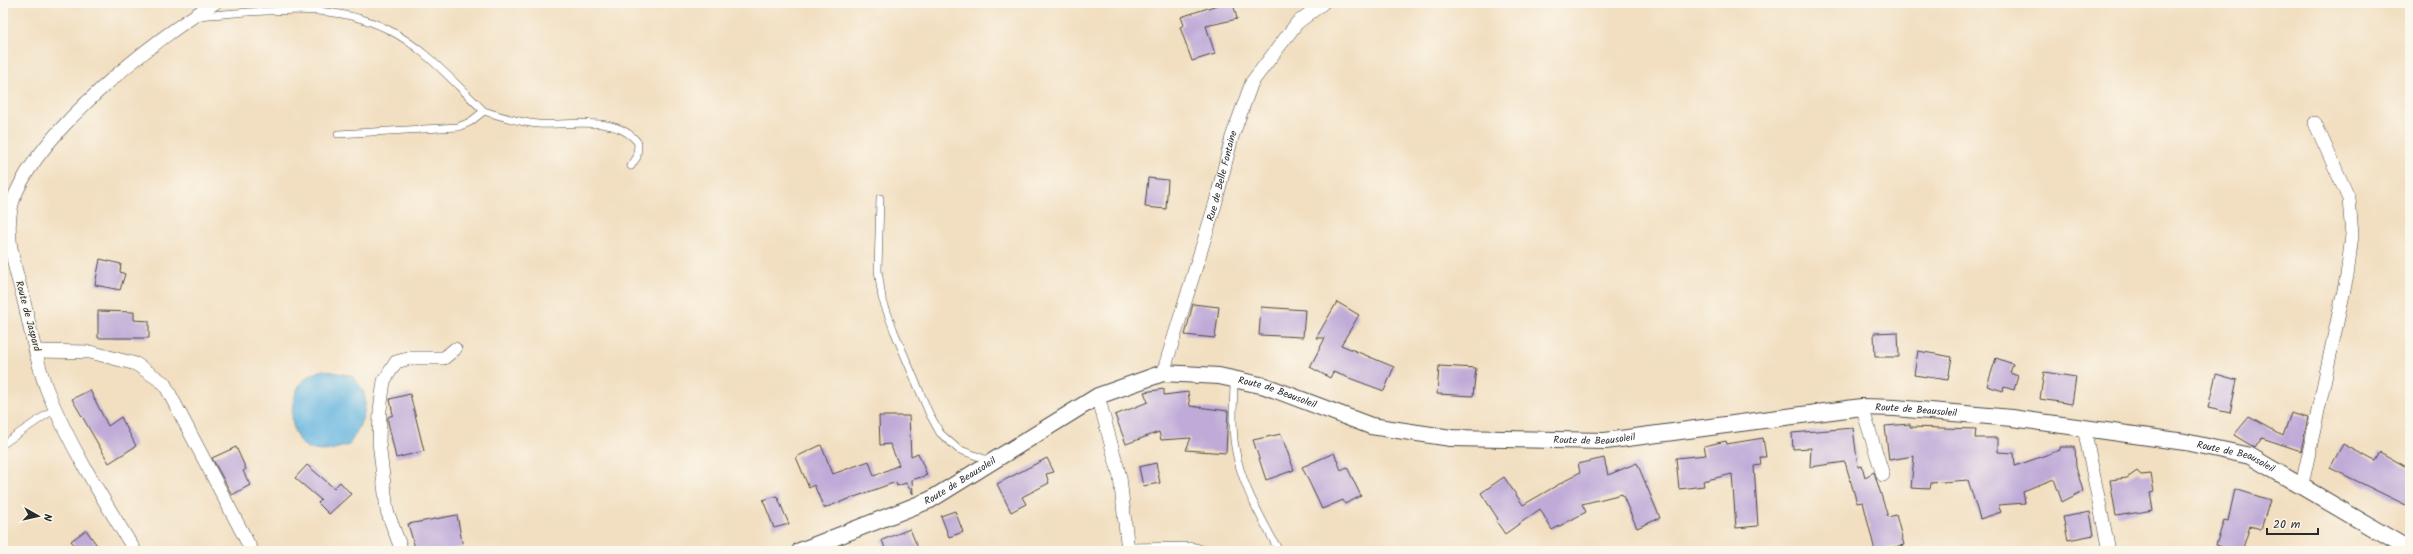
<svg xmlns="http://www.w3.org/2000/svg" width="2413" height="554" font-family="Kalam,sans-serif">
	<rect width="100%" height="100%" fill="#fbf7ec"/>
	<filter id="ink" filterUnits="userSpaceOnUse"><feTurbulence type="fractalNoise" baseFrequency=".025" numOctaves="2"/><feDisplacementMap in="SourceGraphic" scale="8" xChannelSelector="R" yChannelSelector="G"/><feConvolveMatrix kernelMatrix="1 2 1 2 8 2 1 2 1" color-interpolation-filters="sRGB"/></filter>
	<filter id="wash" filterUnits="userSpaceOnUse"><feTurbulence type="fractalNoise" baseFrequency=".012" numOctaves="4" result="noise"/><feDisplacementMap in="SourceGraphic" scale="16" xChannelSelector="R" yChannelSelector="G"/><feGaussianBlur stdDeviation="0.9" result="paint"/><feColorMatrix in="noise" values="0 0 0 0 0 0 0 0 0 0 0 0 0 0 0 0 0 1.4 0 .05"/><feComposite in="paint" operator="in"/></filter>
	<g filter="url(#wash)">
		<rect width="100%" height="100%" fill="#f2dfc1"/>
		<path fill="#65b5e0" stroke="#487086" d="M 323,370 L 352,376 C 355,381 361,386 363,391 C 370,411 358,429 349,445 C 336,448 324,454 311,449 C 286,441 288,395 304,380 C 309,375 317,372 323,370 Z"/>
		<g id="blocks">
			<path fill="#c0abd8" d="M 1216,3 L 1233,3 L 1237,19 L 1206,26 L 1215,54 L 1192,61 L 1180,27 L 1184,25 L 1181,17 L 1217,5 Z
				M 1148,178 L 1168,180 L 1166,209 L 1145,207 Z
				M 100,259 L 121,264 L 120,272 L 125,274 L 120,290 L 95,285 Z
				M 1337,302 L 1359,315 L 1341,345 L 1394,367 L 1384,391 L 1333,372 L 1330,378 L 1310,367 L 1325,338 L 1316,338 Z
				M 1193,304 L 1219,307 L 1215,338 L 1185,335 Z
				M 1261,307 L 1305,310 L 1303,337 L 1259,335 Z
				M 98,311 L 134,312 L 134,320 L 149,321 L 149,338 L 98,338 Z
				M 1898,332 L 1899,357 L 1875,357 L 1874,333 Z
				M 1918,351 L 1952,357 L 1948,380 L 1914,375 Z
				M 1996,358 L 2013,364 L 2010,373 L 2018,376 L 2014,390 L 2004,387 L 2003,391 L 1987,386 Z
				M 1439,366 L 1476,368 L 1473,396 L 1437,394 Z
				M 2044,372 L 2076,377 L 2072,404 L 2040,399 Z
				M 2216,374 L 2237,380 L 2230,413 L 2208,408 Z
				M 1164,389 L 1164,395 L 1188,392 L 1190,406 L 1228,411 L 1226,453 L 1186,450 L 1191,438 L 1161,440 L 1159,432 L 1126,444 L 1115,415 L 1148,402 L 1144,392 Z
				M 90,390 L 108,426 L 121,417 L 136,446 L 109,463 L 72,399 Z
				M 410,394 L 424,451 L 396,458 L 388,422 L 388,417 L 393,415 L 390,399 Z
				M 2291,413 L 2308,418 L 2301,451 L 2262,438 L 2255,448 L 2234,435 L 2249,417 L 2283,436 Z
				M 879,416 L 909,416 L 911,456 L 918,453 L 927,475 L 912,480 L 913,494 L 906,483 L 897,486 L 896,482 L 824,508 L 814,485 L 809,488 L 796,457 L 821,445 L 833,474 L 869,461 L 874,476 L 899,465 L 890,444 L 880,445 Z
				M 1910,424 L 1910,427 L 1976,429 L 1975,438 L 1998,438 L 1998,452 L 2014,453 L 2015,466 L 2060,450 L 2060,447 L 2075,447 L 2076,467 L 2083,491 L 2062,502 L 2054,479 L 2023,491 L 2025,503 L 1998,505 L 2001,512 L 1980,519 L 1968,480 L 1931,483 L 1930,489 L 1911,488 L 1914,456 L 1889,460 L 1885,426 Z
				M 1853,428 L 1858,467 L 1862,466 L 1865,477 L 1874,472 L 1888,517 L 1896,515 L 1904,545 L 1875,551 L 1863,502 L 1857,503 L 1845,462 L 1810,467 L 1811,448 L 1793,449 L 1792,433 Z
				M 1281,434 L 1294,470 L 1266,480 L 1253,440 Z
				M 1763,438 L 1766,457 L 1760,457 L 1761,465 L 1754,466 L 1758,526 L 1736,528 L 1732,474 L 1703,481 L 1704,486 L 1679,489 L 1676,458 L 1706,455 L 1704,446 L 1726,441 L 1727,444 Z
				M 2343,444 L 2375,461 L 2380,452 L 2410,469 L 2410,507 L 2330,468 Z
				M 236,447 L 246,469 L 243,471 L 250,485 L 232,495 L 212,458 Z
				M 1334,453 L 1341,470 L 1347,467 L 1361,496 L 1345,504 L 1343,500 L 1322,509 L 1302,467 Z
				M 1047,458 L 1054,472 L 1046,474 L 1049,483 L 1022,497 L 1026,504 L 1011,512 L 997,484 Z
				M 1604,458 L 1608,475 L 1637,463 L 1660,518 L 1637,528 L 1622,494 L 1582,504 L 1586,512 L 1552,530 L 1540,509 L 1505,534 L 1496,521 L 1498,519 L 1481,493 L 1504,477 L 1523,505 L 1580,472 L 1578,464 Z
				M 1156,463 L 1160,483 L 1143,486 L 1139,467 Z
				M 307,465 L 334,488 L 340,482 L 351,494 L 329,514 L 318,503 L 321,500 L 295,478 Z
				M 2137,471 L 2141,475 L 2151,474 L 2154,492 L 2150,493 L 2153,510 L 2116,516 L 2110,480 L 2127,478 Z
				M 2235,489 L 2270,500 L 2261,529 L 2250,526 L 2242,551 L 2233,551 L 2216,545 L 2224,520 L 2228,521 Z
				M 777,496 L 789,524 L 774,528 L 763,500 Z
				M 955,511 L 963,532 L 949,537 L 941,516 Z
				M 2090,512 L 2094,535 L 2068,540 L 2063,517 Z
				M 457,515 L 463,547 L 442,551 L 416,551 L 408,524 Z
				M 910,529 L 919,551 L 886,551 L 882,540 Z
				M 86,530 L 94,541 L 101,551 L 79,551 L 71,541 Z"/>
		</g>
	</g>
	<g filter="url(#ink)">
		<use href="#blocks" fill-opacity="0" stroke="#494642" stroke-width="1"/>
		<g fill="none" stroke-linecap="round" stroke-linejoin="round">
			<g stroke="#494642" stroke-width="8">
				<path id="service" d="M 198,16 C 259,12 330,0 387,29 C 424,47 454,83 484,111 L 470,122 L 458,127 L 338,134
					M 484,111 C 502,117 519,122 538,124 C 569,126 617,114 638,143 L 637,157 L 631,166
					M 880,198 L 878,270 L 882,298 L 894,331 L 929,413 L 940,433 L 958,449 L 990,461
					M 1234,380 C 1234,401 1231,426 1235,447 C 1241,485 1261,517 1279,551
					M 3,444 L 56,408"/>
			</g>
			<g stroke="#494642" stroke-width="14">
				<g id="minor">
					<path d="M 37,351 L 90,352 L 136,364 L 164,383 L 252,551"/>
					<path id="s1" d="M 1163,373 L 1215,205 L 1232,137 L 1252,82 L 1297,23 L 1323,3"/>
					<path d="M 1098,396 L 1120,477 L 1128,551"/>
					<path d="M 1862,407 L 1883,475"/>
					<path d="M 2084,428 L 2109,551"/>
					<path d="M 2302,485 L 2347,276 L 2352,235 L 2349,199 L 2315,123"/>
					<path d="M 1128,550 L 1191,549 L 1199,551"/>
					<path d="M 135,551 C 103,499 70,447 47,390 C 36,362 30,326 23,297 C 14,265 2,227 15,195 C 44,128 152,40 215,3"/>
					<path d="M 402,551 L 387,511 L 379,442 L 380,410 L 384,381 L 396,362 L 411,358 L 444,358 L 455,349"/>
				</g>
			</g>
			<g stroke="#494642" stroke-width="18">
				<g id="tertiary">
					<path id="s2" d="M 800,551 L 930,500 L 1098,396 L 1163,373 L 1219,376 L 1265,386 L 1371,426 L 1451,438 L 1605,441 L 1862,407 L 1895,408 L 2012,418 L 2185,442 L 2250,456 L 2410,550"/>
				</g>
			</g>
			<use href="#service" stroke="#fff" stroke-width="7"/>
			<use href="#minor" stroke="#fff" stroke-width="13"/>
			<use href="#tertiary" stroke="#fff" stroke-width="16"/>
		</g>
	</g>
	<g text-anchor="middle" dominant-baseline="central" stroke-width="3" stroke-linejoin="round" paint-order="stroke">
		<g font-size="10" fill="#2b2b2b" stroke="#fbf7ec">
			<text stroke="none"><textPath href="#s1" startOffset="206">Rue de Belle Fontaine</textPath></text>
			<text transform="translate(28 316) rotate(75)">Route de Jaspard</text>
			<text stroke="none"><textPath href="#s2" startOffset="523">Route de Beausoleil</textPath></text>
			<text stroke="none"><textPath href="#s2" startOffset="1171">Route de Beausoleil</textPath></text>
			<text stroke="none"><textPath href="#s2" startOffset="847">Route de Beausoleil</textPath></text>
			<text stroke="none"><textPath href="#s2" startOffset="1495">Route de Beausoleil</textPath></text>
			<text stroke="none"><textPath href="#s2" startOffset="175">Route de Beausoleil</textPath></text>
		</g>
	</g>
	<rect width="2413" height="554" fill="none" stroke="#fbf7ec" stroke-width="16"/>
	<g transform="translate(38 516) rotate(98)" stroke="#fbf7ec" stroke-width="3" paint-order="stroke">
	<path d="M0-3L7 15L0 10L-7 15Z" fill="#2b2b2b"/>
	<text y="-6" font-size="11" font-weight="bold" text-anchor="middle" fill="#2b2b2b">N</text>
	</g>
	<path d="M2267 528v6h51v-6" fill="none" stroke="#2b2b2b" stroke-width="2"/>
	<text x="2273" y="528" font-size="12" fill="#2b2b2b" stroke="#fbf7ec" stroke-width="3" paint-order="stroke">20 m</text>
</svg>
